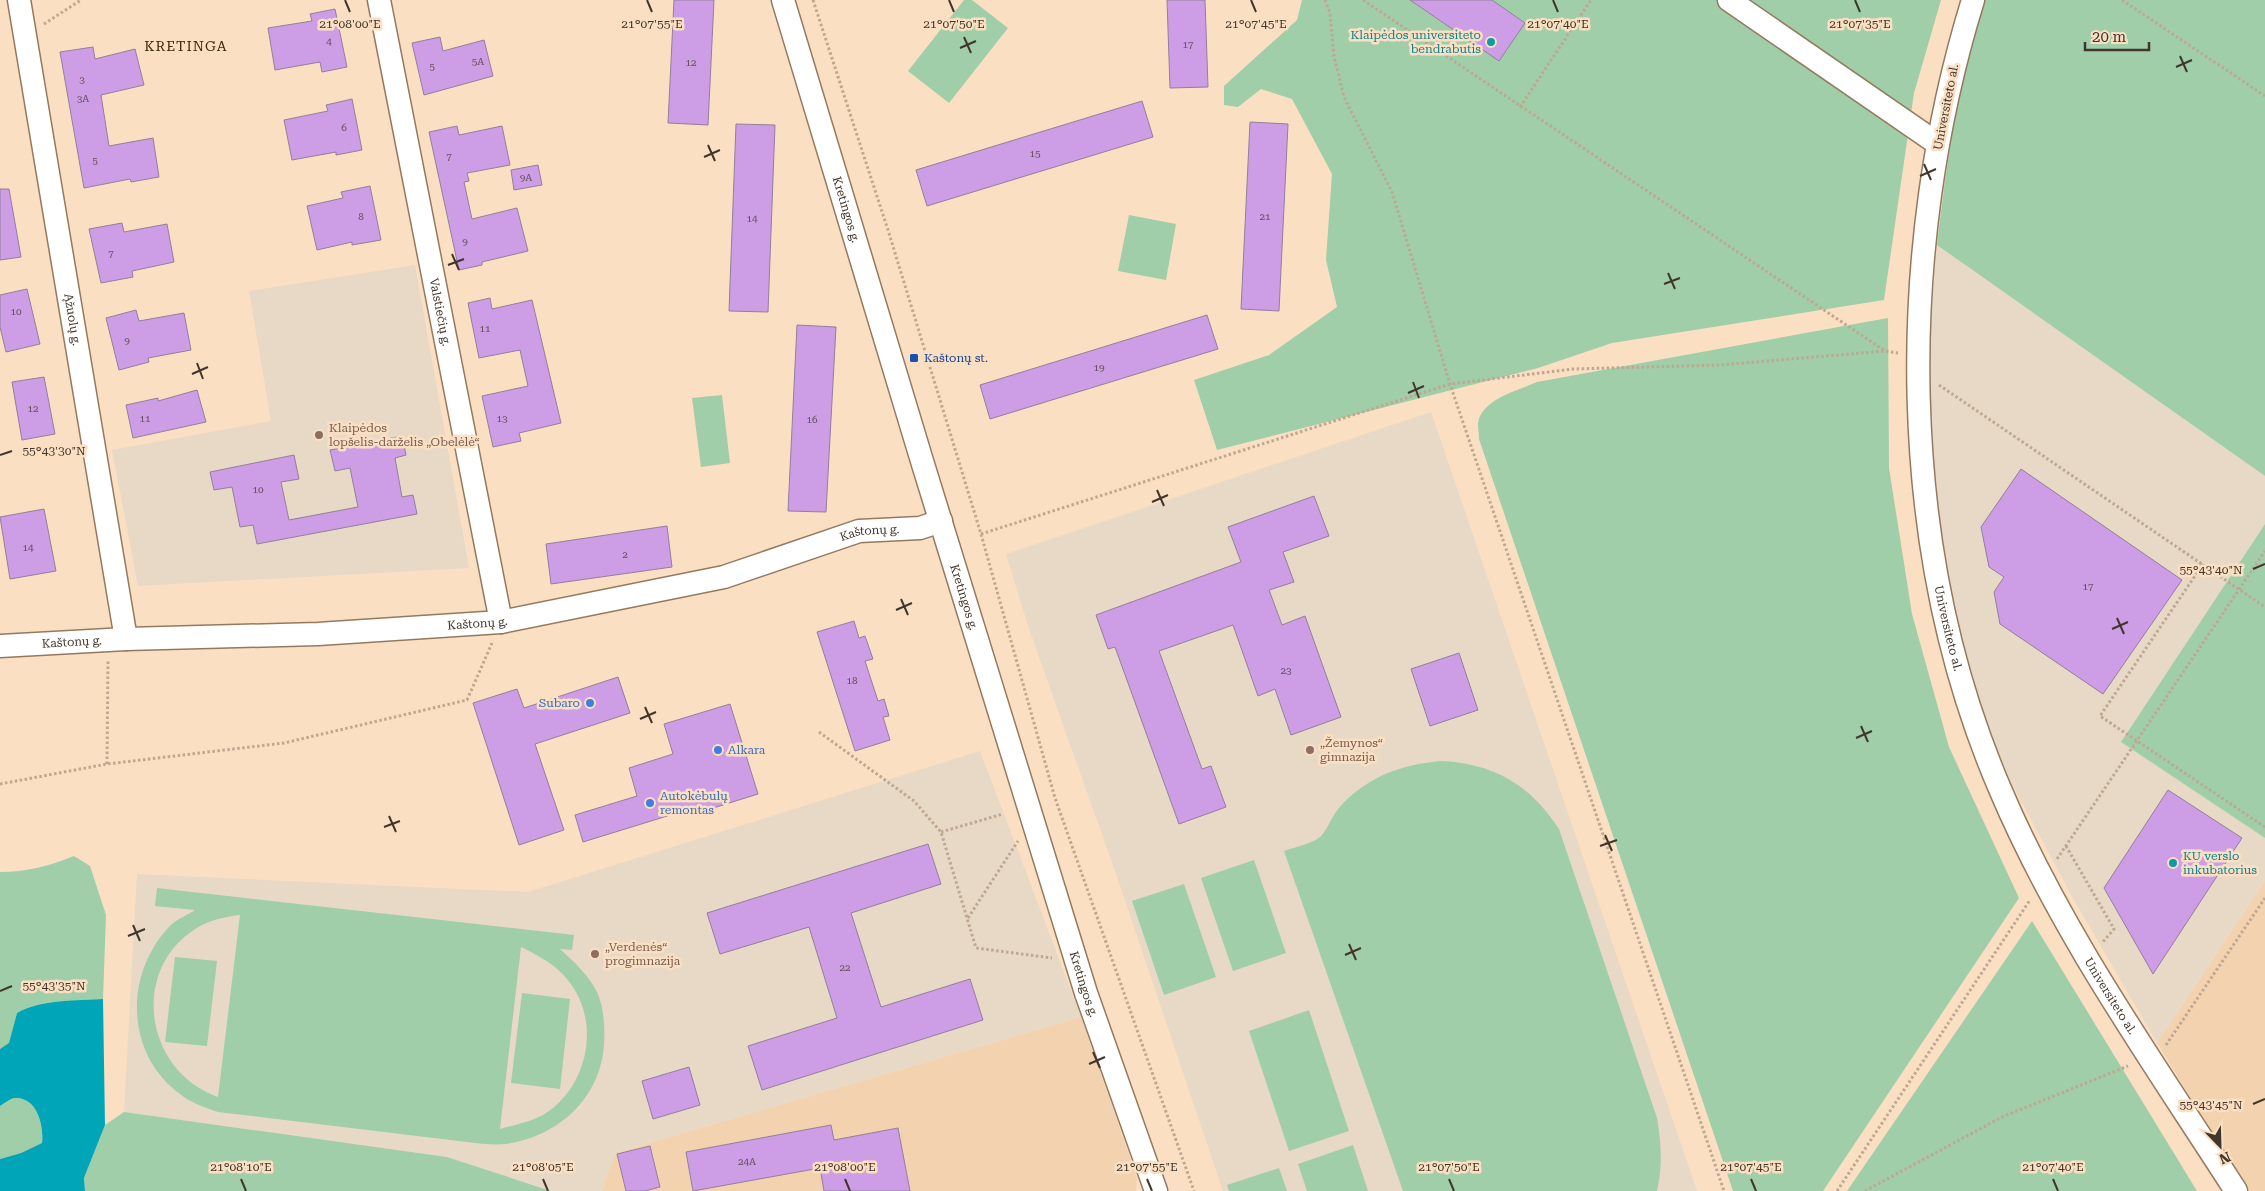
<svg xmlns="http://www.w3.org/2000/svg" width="2265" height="1191" font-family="'Roboto Serif',serif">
	<rect width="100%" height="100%" fill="#fbdfc2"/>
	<path fill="#f3d2af" d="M 2265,881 L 2265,1191 L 2248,1191 L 2157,1043 Z
		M 1081,1017 L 1137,1178 L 1136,1191 L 602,1191 L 615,1153 Z"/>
	<path fill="#e8d8c6" d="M 1937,245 L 2265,476 L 2265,524 L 2121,742 L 2265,838 L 2265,881 L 2157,1043 L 2074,900 L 2013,786 L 1994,744 L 1961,643 L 1940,548 L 1930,406 L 1930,334 Z
		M 415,265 L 469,568 L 138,586 L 112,450 L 271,421 L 249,291 Z
		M 1431,412 L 1697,1191 L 1223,1191 L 1116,874 L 1028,626 L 1006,554 Z
		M 980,751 L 1081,1017 L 615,1153 L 602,1191 L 552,1191 L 447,1157 L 124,1112 L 137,874 L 528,892 Z"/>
	<path fill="#a0cea8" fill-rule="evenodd" d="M 964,0 L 972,0 L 1008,28 L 949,103 L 908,71 Z
		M 1302,0 L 1941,0 L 1914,93 L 1884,300 L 1612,343 L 1538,368 L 1217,450 L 1194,380 L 1269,355 L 1337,307 L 1326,260 L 1332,174 L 1292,99 L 1261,89 L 1238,107 L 1224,105 L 1224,86 L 1297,20 Z
		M 1985,0 L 2265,0 L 2265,476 L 1937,245 C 1947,163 1957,79 1985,0 Z
		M 1129,215 L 1176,224 L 1166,280 L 1118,271 Z
		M 1888,318 L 1889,468 L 1912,614 L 1949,747 L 2019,898 L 1823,1191 L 1733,1191 L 1479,439 C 1479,434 1478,428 1478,423 C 1482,399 1517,391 1537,382 Z
		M 722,395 L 730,463 L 701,467 L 692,398 Z
		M 2265,524 L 2265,838 L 2121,742 Z
		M 1442,761 C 1495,764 1530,785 1559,829 L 1657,1118 C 1661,1143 1663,1165 1657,1191 L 1403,1191 L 1284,851 C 1292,848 1314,843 1320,837 C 1327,831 1332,816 1339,808 C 1366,777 1402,764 1442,761 Z
		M 74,856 L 90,866 L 106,915 L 103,999 C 75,1001 41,999 17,1013 L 9,1044 L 0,1049 L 0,872 C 27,872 49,866 74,856 Z
		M 1254,860 L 1286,953 L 1233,971 L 1201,878 Z
		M 1184,884 L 1216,977 L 1164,995 L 1132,901 Z
		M 157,888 L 574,935 L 572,950 L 560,949 C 574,962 588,974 597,992 C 604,1007 605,1028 604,1045 C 600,1099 558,1137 505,1144 C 495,1145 484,1144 475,1143 L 218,1112 C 204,1107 191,1103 180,1094 C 124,1053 124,971 172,924 C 179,918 188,915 195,910 L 155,906 ZM 239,915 L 240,915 L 218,1097 C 142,1070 129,964 202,925 C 214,919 226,917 239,915 ZM 521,947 C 539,956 555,964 567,979 C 602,1020 589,1087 543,1115 C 530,1122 514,1125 500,1129 Z
		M 2032,921 L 2197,1191 L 1847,1191 Z
		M 175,957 L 217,961 L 207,1046 L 165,1042 Z
		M 522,993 L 570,999 L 560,1089 L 511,1083 Z
		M 1309,1010 L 1349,1131 L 1289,1151 L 1249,1031 Z
		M 12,1098 C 15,1098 21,1098 24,1099 C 40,1105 43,1129 42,1143 L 21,1153 L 0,1159 L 0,1106 Z
		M 124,1112 L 447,1157 L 551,1191 L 85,1191 L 84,1178 L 105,1125 Z
		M 1353,1145 L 1368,1191 L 1307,1191 L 1298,1164 Z
		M 1279,1168 L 1287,1191 L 1229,1191 L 1227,1185 Z"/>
	<path fill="#00a5b7" d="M 103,999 L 105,1125 L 84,1178 L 85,1191 L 0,1191 L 0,1159 L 21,1153 L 42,1143 C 44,1125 37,1096 14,1098 C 9,1099 4,1104 0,1106 L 0,1049 L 9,1043 L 17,1013 C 41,999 75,1001 103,999 Z"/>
	<path fill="#cd9de6" stroke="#927f9c" d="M 674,0 L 714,0 L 708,125 L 668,123 Z
		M 1167,0 L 1205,0 L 1208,87 L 1170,88 Z
		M 1410,0 L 1492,0 L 1525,23 L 1499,61 Z
		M 335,9 L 347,67 L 322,72 L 320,62 L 275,70 L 268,28 L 312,21 L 310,14 Z
		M 440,37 L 443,51 L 484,40 L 493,76 L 424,95 L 412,43 Z
		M 93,47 L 95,59 L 135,49 L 144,85 L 101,95 L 109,146 L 153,138 L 159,177 L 131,182 L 130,179 L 84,188 L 60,52 Z
		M 352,99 L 362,150 L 336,155 L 336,152 L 292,160 L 284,120 L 328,111 L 326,105 Z
		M 1142,101 L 1153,137 L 927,206 L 916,170 Z
		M 1250,122 L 1288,124 L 1279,311 L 1241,309 Z
		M 736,124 L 775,125 L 768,312 L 729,311 Z
		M 457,126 L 459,135 L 502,126 L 510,165 L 467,173 L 469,181 L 464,182 L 472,219 L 517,208 L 528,251 L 482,262 L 482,265 L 459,270 L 429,132 Z
		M 538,165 L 542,185 L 514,190 L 511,170 Z
		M 370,186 L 381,240 L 352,245 L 352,242 L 317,250 L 307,206 L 343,198 L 341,192 Z
		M 0,189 L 9,189 L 21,257 L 0,260 Z
		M 122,223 L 124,232 L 167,224 L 174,262 L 132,271 L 133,277 L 101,283 L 89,229 Z
		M 27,289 L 40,344 L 6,352 L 0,327 L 0,295 Z
		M 490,298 L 492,309 L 532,300 L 561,423 L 519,433 L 521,441 L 493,447 L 482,396 L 528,386 L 520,350 L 479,358 L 468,303 Z
		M 136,310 L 139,321 L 184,313 L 191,350 L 148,358 L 149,362 L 119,370 L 106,318 Z
		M 1207,315 L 1218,349 L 990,419 L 980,385 Z
		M 797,325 L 836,327 L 826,512 L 788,511 Z
		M 44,377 L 55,434 L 22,440 L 12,382 Z
		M 197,390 L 206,422 L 133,438 L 126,405 L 158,398 L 158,401 Z
		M 402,436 L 406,455 L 395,458 L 402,497 L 413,495 L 417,514 L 257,544 L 253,525 L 240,527 L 232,487 L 214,490 L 210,472 L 294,455 L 299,479 L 281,482 L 289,520 L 358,507 L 350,468 L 335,471 L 330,450 Z
		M 2021,469 L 2182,580 L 2103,694 L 2000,624 L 1994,592 L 2004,577 L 1989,567 L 1981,527 Z
		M 1314,496 L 1329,536 L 1283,552 L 1294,582 L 1269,590 L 1282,625 L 1305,616 L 1341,717 L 1291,735 L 1275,689 L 1258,696 L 1233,625 L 1159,651 L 1202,769 L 1211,766 L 1226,807 L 1179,824 L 1115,647 L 1108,649 L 1096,615 L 1241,562 L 1228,527 Z
		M 44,509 L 56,571 L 10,579 L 0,517 Z
		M 667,526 L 672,567 L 551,584 L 546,544 Z
		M 854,621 L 859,638 L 865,636 L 873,659 L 865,661 L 878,701 L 884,699 L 889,716 L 883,717 L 890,740 L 855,751 L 817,632 Z
		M 1459,653 L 1478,710 L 1430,726 L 1411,669 Z
		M 618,677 L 630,713 L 535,744 L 564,830 L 519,845 L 473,703 L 517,689 L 524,708 Z
		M 730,704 L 758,794 L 691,815 L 690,809 L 583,842 L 575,815 L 637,796 L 629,768 L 673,754 L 664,724 Z
		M 2168,790 L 2242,838 L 2153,974 L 2104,888 Z
		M 928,844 L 941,884 L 851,913 L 881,1007 L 970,979 L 983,1020 L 762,1090 L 748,1046 L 837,1018 L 809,927 L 720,954 L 707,913 Z
		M 689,1067 L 700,1105 L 653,1119 L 642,1081 Z
		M 831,1125 L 834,1140 L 898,1128 L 910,1191 L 824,1191 L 820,1168 L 693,1191 L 686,1152 Z
		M 650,1146 L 660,1187 L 645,1191 L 626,1191 L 617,1154 Z"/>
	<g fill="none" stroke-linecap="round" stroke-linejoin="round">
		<g stroke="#937a5f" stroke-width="25">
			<g id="minor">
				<path id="s1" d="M 19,0 L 126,639"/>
				<path id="s2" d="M 379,0 L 501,622"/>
				<path id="s3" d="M 783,0 L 922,461 L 1086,993 L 1156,1191"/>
				<path d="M 1729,0 L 1938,144"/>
				<path id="s4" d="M 1973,0 C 1896,249 1896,547 2000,789 C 2061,933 2152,1060 2236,1191"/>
				<path id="s5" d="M 0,646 L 126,639 L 318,634 L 501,622 L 724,577 L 859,531 L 920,528 L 941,521"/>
			</g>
		</g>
		<path stroke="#bea891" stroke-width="3" stroke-dasharray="2.5 2.5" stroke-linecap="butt" d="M 813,0 L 888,230 L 981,534 L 1055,798 L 1194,1191
			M 1325,0 L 1330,13 L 1334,56 L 1344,97 L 1392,192 L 1450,384 L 1724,1191
			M 1363,0 L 1885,351 L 1898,353
			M 2122,0 L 2265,96
			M 44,24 L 81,0
			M 1520,107 L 1591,0
			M 1939,385 L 2265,607
			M 981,534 L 1450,384 L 1573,369 L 1720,365 L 1885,351
			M 2203,564 L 2100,716 L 2265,827
			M 819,732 L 914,801 L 941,832 L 976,948 L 1052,958
			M 107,764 L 108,660
			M 0,784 L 107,764 L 284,743 L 467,700 L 492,643
			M 941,832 L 1003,814
			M 2066,846 L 2114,929 L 2102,943
			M 2057,859 L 2265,551
			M 968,918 L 1018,841
			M 2166,1045 L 2265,898
			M 1837,1191 L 2030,900
			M 1865,1191 L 2002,1117 L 2128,1066"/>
		<use href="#minor" stroke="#fff" stroke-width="22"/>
	</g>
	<path fill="none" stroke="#41362b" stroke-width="2" d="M 345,0 L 350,12M 647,0 L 652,12M 949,0 L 954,12M 1251,0 L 1256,12M 1553,0 L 1558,12M 1855,0 L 1860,12M 964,37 L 971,53M 960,48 L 976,41M 2180,56 L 2187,72M 2176,67 L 2192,60M 708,145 L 715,161M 704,157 L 720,150M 1924,164 L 1931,180M 1920,176 L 1936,169M 452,254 L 459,270M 448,265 L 464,259M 1668,273 L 1675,289M 1664,284 L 1680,278M 197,363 L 203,379M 192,374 L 208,367M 1413,382 L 1419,398M 1408,393 L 1424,386M 0,455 L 12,451M 1157,490 L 1164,506M 1152,502 L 1168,495M 2253,569 L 2265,564M 901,599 L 908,615M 896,610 L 912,603M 2117,618 L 2124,634M 2112,629 L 2128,622M 645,707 L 652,723M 640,719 L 656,712M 1861,726 L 1868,742M 1856,738 L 1872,731M 389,816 L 396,832M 384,827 L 400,821M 1605,835 L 1612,851M 1600,846 L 1617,840M 133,925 L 140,941M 128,936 L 145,929M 1349,944 L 1356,960M 1345,955 L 1361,948M 0,991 L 12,986M 1093,1052 L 1100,1068M 1089,1064 L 1105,1057M 2253,1104 L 2265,1099M 241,1179 L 246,1191M 543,1179 L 548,1191M 845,1179 L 850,1191M 1147,1179 L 1152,1191M 1449,1179 L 1454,1191M 1751,1179 L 1756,1191M 2053,1179 L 2058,1191"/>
	<g fill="#0f9aa8" stroke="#fbdfc2" stroke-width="2">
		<circle cx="1491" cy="42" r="5"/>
		<circle cx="2173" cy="863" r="5"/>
	</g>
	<rect fill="#1a4fb4" stroke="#fbdfc2" stroke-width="2" x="909" y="353" width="10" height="10" rx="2.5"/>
	<g fill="#8d6e63" stroke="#fbdfc2" stroke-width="2">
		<circle cx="319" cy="435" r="5"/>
		<circle cx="1310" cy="750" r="5"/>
		<circle cx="595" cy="954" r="5"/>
	</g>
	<g fill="#3f7fe0" stroke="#fbdfc2" stroke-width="2">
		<circle cx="590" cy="703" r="5"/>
		<circle cx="718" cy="750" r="5"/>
		<circle cx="650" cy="803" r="5"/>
	</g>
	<g text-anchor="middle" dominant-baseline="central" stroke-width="5" stroke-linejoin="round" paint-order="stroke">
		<g font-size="10" fill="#64505a">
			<text x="329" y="41">4</text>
			<text x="1188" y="44">17</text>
			<text x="478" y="61">5A</text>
			<text x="691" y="62">12</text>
			<text x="432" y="66">5</text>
			<text x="82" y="79">3</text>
			<text x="83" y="98">3A</text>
			<text x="344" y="127">6</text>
			<text x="1035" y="153">15</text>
			<text x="449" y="156">7</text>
			<text x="95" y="160">5</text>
			<text x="526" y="177">9A</text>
			<text x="361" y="216">8</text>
			<text x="1265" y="216">21</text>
			<text x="752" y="218">14</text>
			<text x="465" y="241">9</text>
			<text x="111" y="253">7</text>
			<text x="16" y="311">10</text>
			<text x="485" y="328">11</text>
			<text x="127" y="340">9</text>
			<text x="1099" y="367">19</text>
			<text x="33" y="408">12</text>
			<text x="145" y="418">11</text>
			<text x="502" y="418">13</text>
			<text x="812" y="419">16</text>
			<text x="258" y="489">10</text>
			<text x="28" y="547">14</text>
			<text x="625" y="554">2</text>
			<text x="2088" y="586">17</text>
			<text x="1286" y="670">23</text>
			<text x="852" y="680">18</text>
			<text x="845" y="967">22</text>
			<text x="747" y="1161">24A</text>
		</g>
		<g font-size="12" fill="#0d838f" stroke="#fbdfc2" text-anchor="end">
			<text x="1481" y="35">Klaipėdos universiteto<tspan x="1481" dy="14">bendrabutis</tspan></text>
			<text x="2183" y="856" text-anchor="start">KU verslo<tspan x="2183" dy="14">inkubatorius</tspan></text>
		</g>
		<g font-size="12" fill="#41362b" stroke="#fbdfc2">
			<text transform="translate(1946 107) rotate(-79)">Universiteto al.</text>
			<text stroke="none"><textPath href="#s3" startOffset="219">Kretingos g.</textPath></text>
			<text stroke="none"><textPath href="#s2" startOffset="318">Valstiečių g.</textPath></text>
			<text stroke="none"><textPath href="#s1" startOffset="324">Ąžuolų g.</textPath></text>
			<text stroke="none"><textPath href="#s5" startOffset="882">Kaštonų g.</textPath></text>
			<text stroke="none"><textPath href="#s3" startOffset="624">Kretingos g.</textPath></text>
			<text stroke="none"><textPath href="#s5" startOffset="478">Kaštonų g.</textPath></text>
			<text stroke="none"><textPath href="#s4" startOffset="636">Universiteto al.</textPath></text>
			<text stroke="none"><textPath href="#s5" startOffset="72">Kaštonų g.</textPath></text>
			<text stroke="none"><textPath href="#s3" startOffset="1029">Kretingos g.</textPath></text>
			<text stroke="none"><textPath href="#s4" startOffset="1040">Universiteto al.</textPath></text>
		</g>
		<g font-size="12" fill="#164399" stroke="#fbdfc2" text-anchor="start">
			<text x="924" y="358">Kaštonų st.</text>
		</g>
		<g font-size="12" fill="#785e54" stroke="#fbdfc2" text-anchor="start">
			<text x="329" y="428">Klaipėdos<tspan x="329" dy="14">lopšelis-darželis „Obelėlė“</tspan></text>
			<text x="1320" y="743">„Žemynos“<tspan x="1320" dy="14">gimnazija</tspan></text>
			<text x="605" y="947">„Verdenės“<tspan x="605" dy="14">progimnazija</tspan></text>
		</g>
		<g font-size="12" fill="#366cbe" stroke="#fbdfc2" text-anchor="start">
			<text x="580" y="703" text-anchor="end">Subaro</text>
			<text x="728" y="750">Alkara</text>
			<text x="660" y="796">Autokėbulų<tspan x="660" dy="14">remontas</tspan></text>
		</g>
		<g font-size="14" letter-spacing="1" fill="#3d280f" stroke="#fbdfc2">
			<text x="186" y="46">KRETINGA</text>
		</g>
	</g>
	<g font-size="12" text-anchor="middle" fill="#41362b" stroke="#fbdfc2" stroke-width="5" stroke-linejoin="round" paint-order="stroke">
		<text x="350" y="28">21°08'00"E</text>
		<text x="652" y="28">21°07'55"E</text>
		<text x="954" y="28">21°07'50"E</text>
		<text x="1256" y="28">21°07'45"E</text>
		<text x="1558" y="28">21°07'40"E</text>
		<text x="1860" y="28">21°07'35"E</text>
		<text x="54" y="455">55°43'30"N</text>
		<text x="2211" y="574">55°43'40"N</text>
		<text x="54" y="990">55°43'35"N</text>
		<text x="2211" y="1109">55°43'45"N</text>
		<text x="241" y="1171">21°08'10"E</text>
		<text x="543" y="1171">21°08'05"E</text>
		<text x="845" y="1171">21°08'00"E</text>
		<text x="1147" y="1171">21°07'55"E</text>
		<text x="1449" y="1171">21°07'50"E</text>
		<text x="1751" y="1171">21°07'45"E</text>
		<text x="2053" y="1171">21°07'40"E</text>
	</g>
	<g transform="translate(2220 1146) rotate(157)" stroke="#fbdfc2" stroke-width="4" paint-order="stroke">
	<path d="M0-4L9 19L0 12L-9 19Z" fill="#41362b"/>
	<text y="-8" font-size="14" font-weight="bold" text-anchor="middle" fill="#41362b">N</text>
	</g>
	<path d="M2085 42v8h64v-8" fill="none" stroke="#41362b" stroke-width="2.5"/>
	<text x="2092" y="42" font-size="15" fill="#41362b" stroke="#fbdfc2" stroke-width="4" paint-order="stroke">20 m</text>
</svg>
